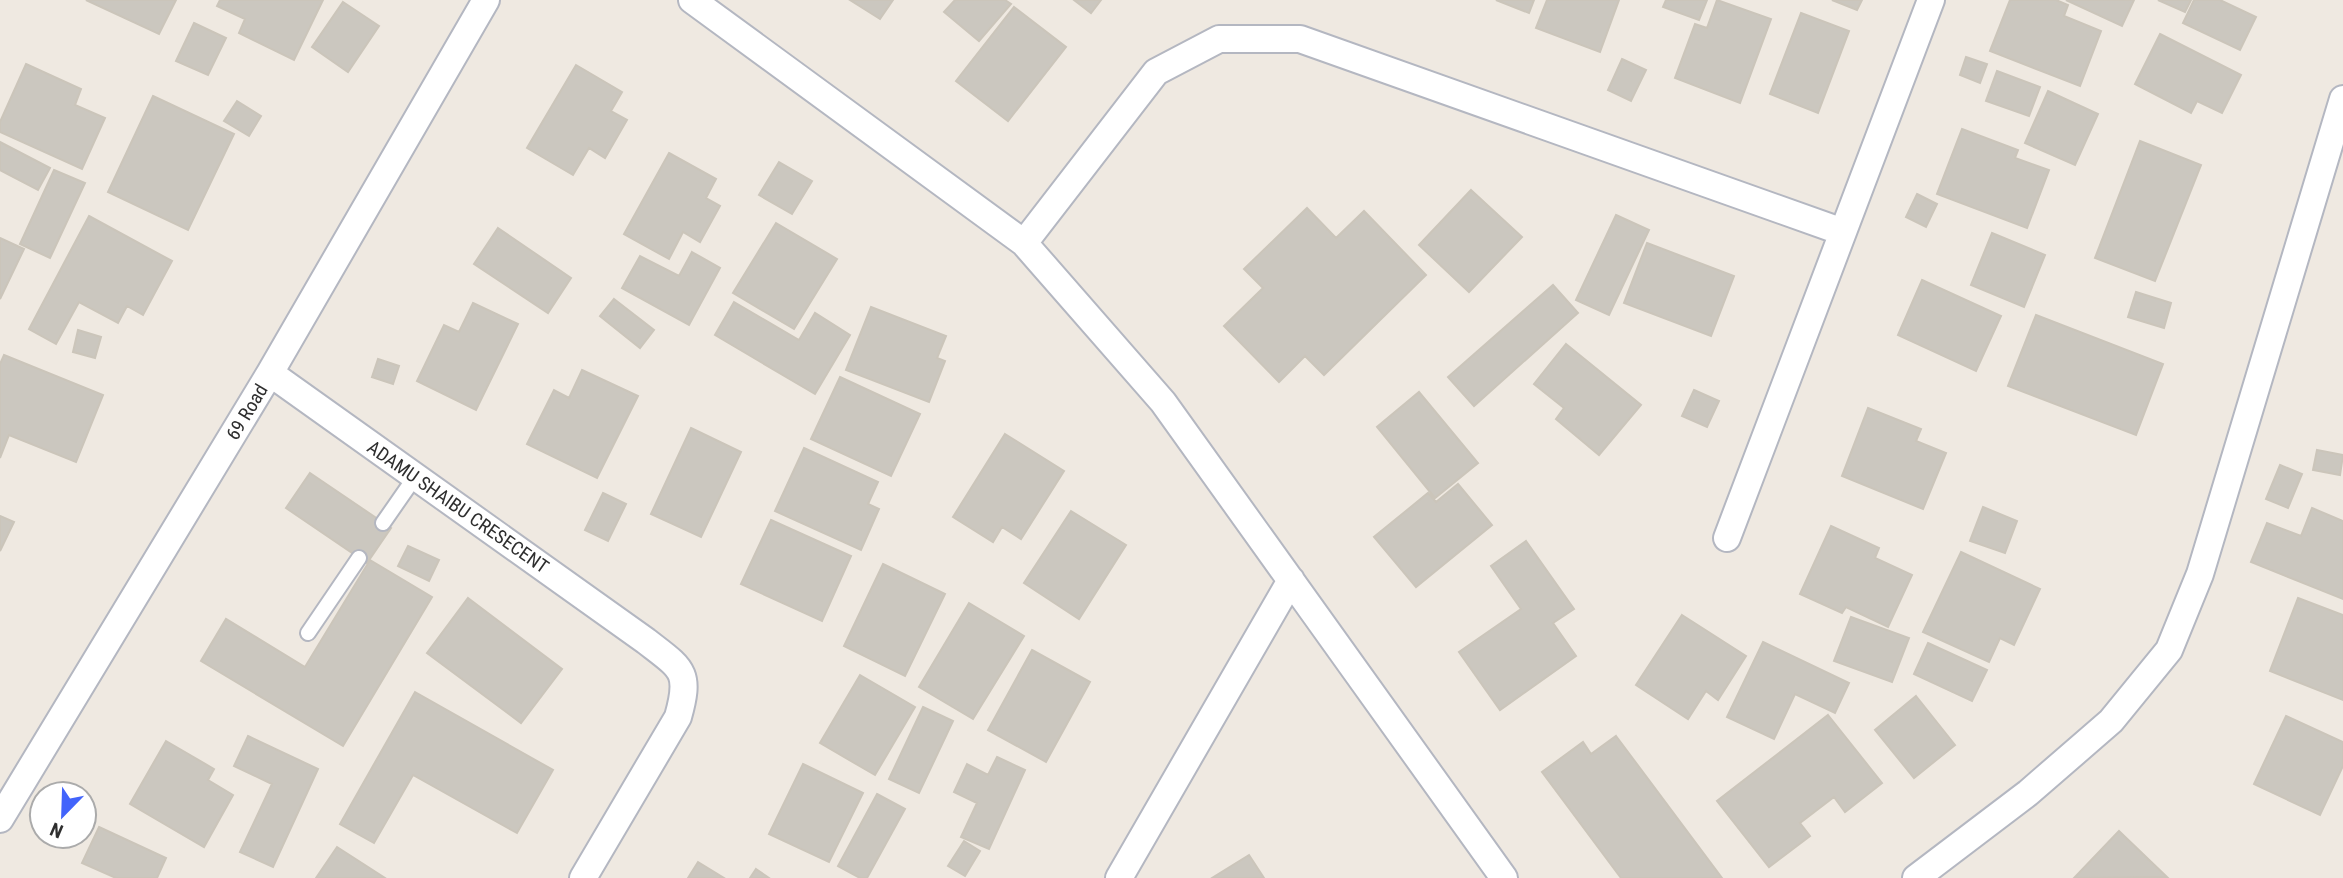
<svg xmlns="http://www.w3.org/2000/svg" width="2343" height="878" font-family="'Roboto Condensed',sans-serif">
	<rect width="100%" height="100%" fill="#efe9e1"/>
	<path fill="#cbc7bf" stroke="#cbc5ba" stroke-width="2" d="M 86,0 L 176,0 L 159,34 Z
		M 220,0 L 323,0 L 294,60 L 239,33 L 245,19 L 217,6 Z
		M 850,0 L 893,0 L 880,19 Z
		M 955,0 L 1005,0 L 1011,4 L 979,41 L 944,12 Z
		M 1074,0 L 1101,0 L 1091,13 Z
		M 1496,0 L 1534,0 L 1529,13 Z
		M 1547,0 L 1619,0 L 1600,52 L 1536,28 Z
		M 1666,0 L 1707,0 L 1699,20 L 1663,7 Z
		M 1717,0 L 1771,19 L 1740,103 L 1675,78 L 1695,24 L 1707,28 Z
		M 1832,0 L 1862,0 L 1857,10 Z
		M 2010,0 L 2056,0 L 2068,5 L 2064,16 L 2101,31 L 2080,86 L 1990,51 Z
		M 2066,0 L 2134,0 L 2122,26 Z
		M 2158,0 L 2191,0 L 2185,12 Z
		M 2194,0 L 2220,0 L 2256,17 L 2240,50 L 2183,23 Z
		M 343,2 L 379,26 L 348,72 L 312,47 Z
		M 1014,7 L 1066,47 L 1008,121 L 956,81 Z
		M 1801,13 L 1849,31 L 1818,113 L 1770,94 Z
		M 194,23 L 226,38 L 208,75 L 176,61 Z
		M 2160,34 L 2241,75 L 2222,113 L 2197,101 L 2191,113 L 2135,84 Z
		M 1966,57 L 1987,64 L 1980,83 L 1960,75 Z
		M 1622,59 L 1646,70 L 1631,101 L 1608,90 Z
		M 26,64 L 81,89 L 75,105 L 105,118 L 82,169 L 0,132 L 0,122 Z
		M 576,65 L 622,92 L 611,111 L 627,120 L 605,158 L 589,148 L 573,175 L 527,148 Z
		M 1997,71 L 2040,87 L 2029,116 L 1986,101 Z
		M 2048,91 L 2098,114 L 2075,165 L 2025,143 Z
		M 153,96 L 234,134 L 188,230 L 108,192 Z
		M 237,101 L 261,116 L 249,136 L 224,121 Z
		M 1962,129 L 2018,150 L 2015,158 L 2049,170 L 2027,228 L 1937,194 Z
		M 2140,141 L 2201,165 L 2155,281 L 2095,258 Z
		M 0,142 L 50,168 L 38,190 L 0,170 Z
		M 669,153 L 716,179 L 706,198 L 720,206 L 700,242 L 683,232 L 669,259 L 624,234 Z
		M 779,162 L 812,181 L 792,214 L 759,195 Z
		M 54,170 L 85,183 L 50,258 L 20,244 Z
		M 1471,190 L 1522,237 L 1469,292 L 1419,245 Z
		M 1917,194 L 1937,204 L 1926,227 L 1906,217 Z
		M 1307,208 L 1336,238 L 1364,211 L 1426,275 L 1324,375 L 1305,356 L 1279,382 L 1224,326 L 1263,288 L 1244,269 Z
		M 1616,215 L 1649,230 L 1609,315 L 1576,300 Z
		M 89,216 L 172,261 L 143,315 L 127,306 L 118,323 L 79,302 L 56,344 L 29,329 Z
		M 776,223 L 837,259 L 794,329 L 733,293 Z
		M 498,228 L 571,278 L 548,313 L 474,264 Z
		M 1992,233 L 2045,255 L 2024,307 L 1971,285 Z
		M 0,238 L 24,249 L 0,299 Z
		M 1647,243 L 1734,276 L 1711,336 L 1624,303 Z
		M 692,252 L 720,268 L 689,325 L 622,288 L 640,256 L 679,276 Z
		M 1922,280 L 2001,316 L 1976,371 L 1898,335 Z
		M 1553,285 L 1578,313 L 1474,406 L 1448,377 Z
		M 2136,292 L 2171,303 L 2164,328 L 2128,317 Z
		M 614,299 L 654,330 L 640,348 L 600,316 Z
		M 734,302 L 799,340 L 815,313 L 850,335 L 815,394 L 715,335 Z
		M 473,303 L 518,324 L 476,410 L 417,381 L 444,325 L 459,332 Z
		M 871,307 L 946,336 L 937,358 L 945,361 L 929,402 L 846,370 Z
		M 2036,315 L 2163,364 L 2136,435 L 2008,386 Z
		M 78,330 L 101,337 L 95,358 L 73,352 Z
		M 1566,344 L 1641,405 L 1599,455 L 1556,419 L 1564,408 L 1534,384 Z
		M 4,355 L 103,395 L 76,462 L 9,435 L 0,458 L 0,364 Z
		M 378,359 L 399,366 L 393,384 L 372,377 Z
		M 582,370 L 638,396 L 597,478 L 527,444 L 554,390 L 569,398 Z
		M 840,377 L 920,414 L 891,476 L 811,439 Z
		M 1694,390 L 1719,401 L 1707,427 L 1682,416 Z
		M 1419,392 L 1478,463 L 1435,498 L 1377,427 Z
		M 1868,408 L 1921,429 L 1916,441 L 1946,453 L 1923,509 L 1842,476 Z
		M 691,428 L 741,452 L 701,537 L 651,514 Z
		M 1005,434 L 1064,471 L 1021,539 L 1002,527 L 993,542 L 953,517 Z
		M 804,448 L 878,482 L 868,504 L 879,509 L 861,550 L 775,511 Z
		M 2317,450 L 2343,455 L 2340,475 L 2313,470 Z
		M 2280,465 L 2302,474 L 2288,508 L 2266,499 Z
		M 310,473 L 391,528 L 367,563 L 286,508 Z
		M 1458,484 L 1492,525 L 1416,587 L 1374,537 L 1428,493 L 1436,502 Z
		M 603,493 L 626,504 L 608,541 L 585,530 Z
		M 1983,507 L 2017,521 L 2005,553 L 1970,541 Z
		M 2312,508 L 2343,521 L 2343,599 L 2251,562 L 2267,523 L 2301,536 Z
		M 1071,511 L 1126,545 L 1079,619 L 1024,583 Z
		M 0,516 L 14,522 L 0,551 Z
		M 771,520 L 851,556 L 822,621 L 741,584 Z
		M 1831,526 L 1879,548 L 1875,558 L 1912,575 L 1888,627 L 1846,607 L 1842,613 L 1800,594 Z
		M 1526,541 L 1574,609 L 1553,623 L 1576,656 L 1500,710 L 1459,652 L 1521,609 L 1491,566 Z
		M 408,546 L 439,560 L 429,581 L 398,566 Z
		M 1961,552 L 2040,589 L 2014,645 L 2000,638 L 1989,662 L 1923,632 Z
		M 370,560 L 432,597 L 343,746 L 201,661 L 226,619 L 305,667 Z
		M 883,564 L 945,594 L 905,676 L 844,646 Z
		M 468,598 L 562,669 L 521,723 L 427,653 Z
		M 2298,598 L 2343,615 L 2343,700 L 2270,671 Z
		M 969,603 L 1024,636 L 973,719 L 919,687 Z
		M 1682,615 L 1746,656 L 1718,700 L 1706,691 L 1688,719 L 1636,685 Z
		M 1851,617 L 1909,638 L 1892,682 L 1834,661 Z
		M 1763,642 L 1849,683 L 1835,713 L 1795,694 L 1774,739 L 1727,717 Z
		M 1928,643 L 1987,670 L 1972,701 L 1914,674 Z
		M 1032,650 L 1090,682 L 1046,762 L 988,730 Z
		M 860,675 L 915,707 L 875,775 L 820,743 Z
		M 415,692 L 553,770 L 517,833 L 413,775 L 374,843 L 340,824 Z
		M 1916,696 L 1955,745 L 1914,778 L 1875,730 Z
		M 923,707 L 953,721 L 919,793 L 889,779 Z
		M 1828,715 L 1882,783 L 1845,812 L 1834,797 L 1800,823 L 1810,836 L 1769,867 L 1717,801 Z
		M 2286,716 L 2343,742 L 2343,766 L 2320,815 L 2254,784 Z
		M 248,736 L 318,769 L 273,867 L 240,852 L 272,784 L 234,766 Z
		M 1616,736 L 1722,878 L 1621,878 L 1542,772 L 1583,742 L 1591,754 Z
		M 166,741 L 214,769 L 208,780 L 233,795 L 204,847 L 130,804 Z
		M 997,757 L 1025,770 L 989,849 L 961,837 L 977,803 L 954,792 L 967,764 L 988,775 Z
		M 803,764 L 863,793 L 829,862 L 769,834 Z
		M 877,794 L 905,809 L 867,878 L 860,878 L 838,866 Z
		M 99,827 L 166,858 L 157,878 L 116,878 L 82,863 Z
		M 2119,831 L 2167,877 L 2074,878 Z
		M 964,841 L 980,851 L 965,876 L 948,866 Z
		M 337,847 L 385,878 L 316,878 Z
		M 1249,855 L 1264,878 L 1212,878 Z
		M 698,862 L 724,878 L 688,878 Z
		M 756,869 L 769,878 L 750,878 Z"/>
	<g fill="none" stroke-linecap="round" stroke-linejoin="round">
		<g stroke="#b4b7c1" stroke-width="18">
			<path id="lane" d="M 383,523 L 415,477
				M 308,633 L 359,558"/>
		</g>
		<g stroke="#b4b7c1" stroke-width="30">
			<path id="street" d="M 692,0 L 1024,243 L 1163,402 L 1504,878
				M 1024,243 L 1156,72 L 1219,39 L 1300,39 L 1843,232
				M 270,373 L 646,641 C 682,669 691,671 678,717 L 583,878
				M 1727,538 L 1931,0
				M 0,819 L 270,373 L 486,0
				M 1119,878 L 1291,580
				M 1916,878 L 2028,793 L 2111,721 L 2169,650 L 2200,574 L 2343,99"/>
		</g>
		<use href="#lane" stroke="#fff" stroke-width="14"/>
		<use href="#street" stroke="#fff" stroke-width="26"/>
	</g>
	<g text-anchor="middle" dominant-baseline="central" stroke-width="5" stroke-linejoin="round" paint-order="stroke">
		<g font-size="19" fill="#2e2e2e" stroke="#fff">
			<text transform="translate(247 412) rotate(-59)">69 Road</text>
			<text transform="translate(458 507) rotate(35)">ADAMU SHAIBU CRESECENT</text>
		</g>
	</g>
	<g transform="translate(63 815) rotate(203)"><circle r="33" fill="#ffffff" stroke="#ababab" stroke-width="2"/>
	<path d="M0-5L12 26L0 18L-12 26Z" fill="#4264fb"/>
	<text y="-10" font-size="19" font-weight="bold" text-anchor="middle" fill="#2e2e2e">N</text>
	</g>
</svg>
